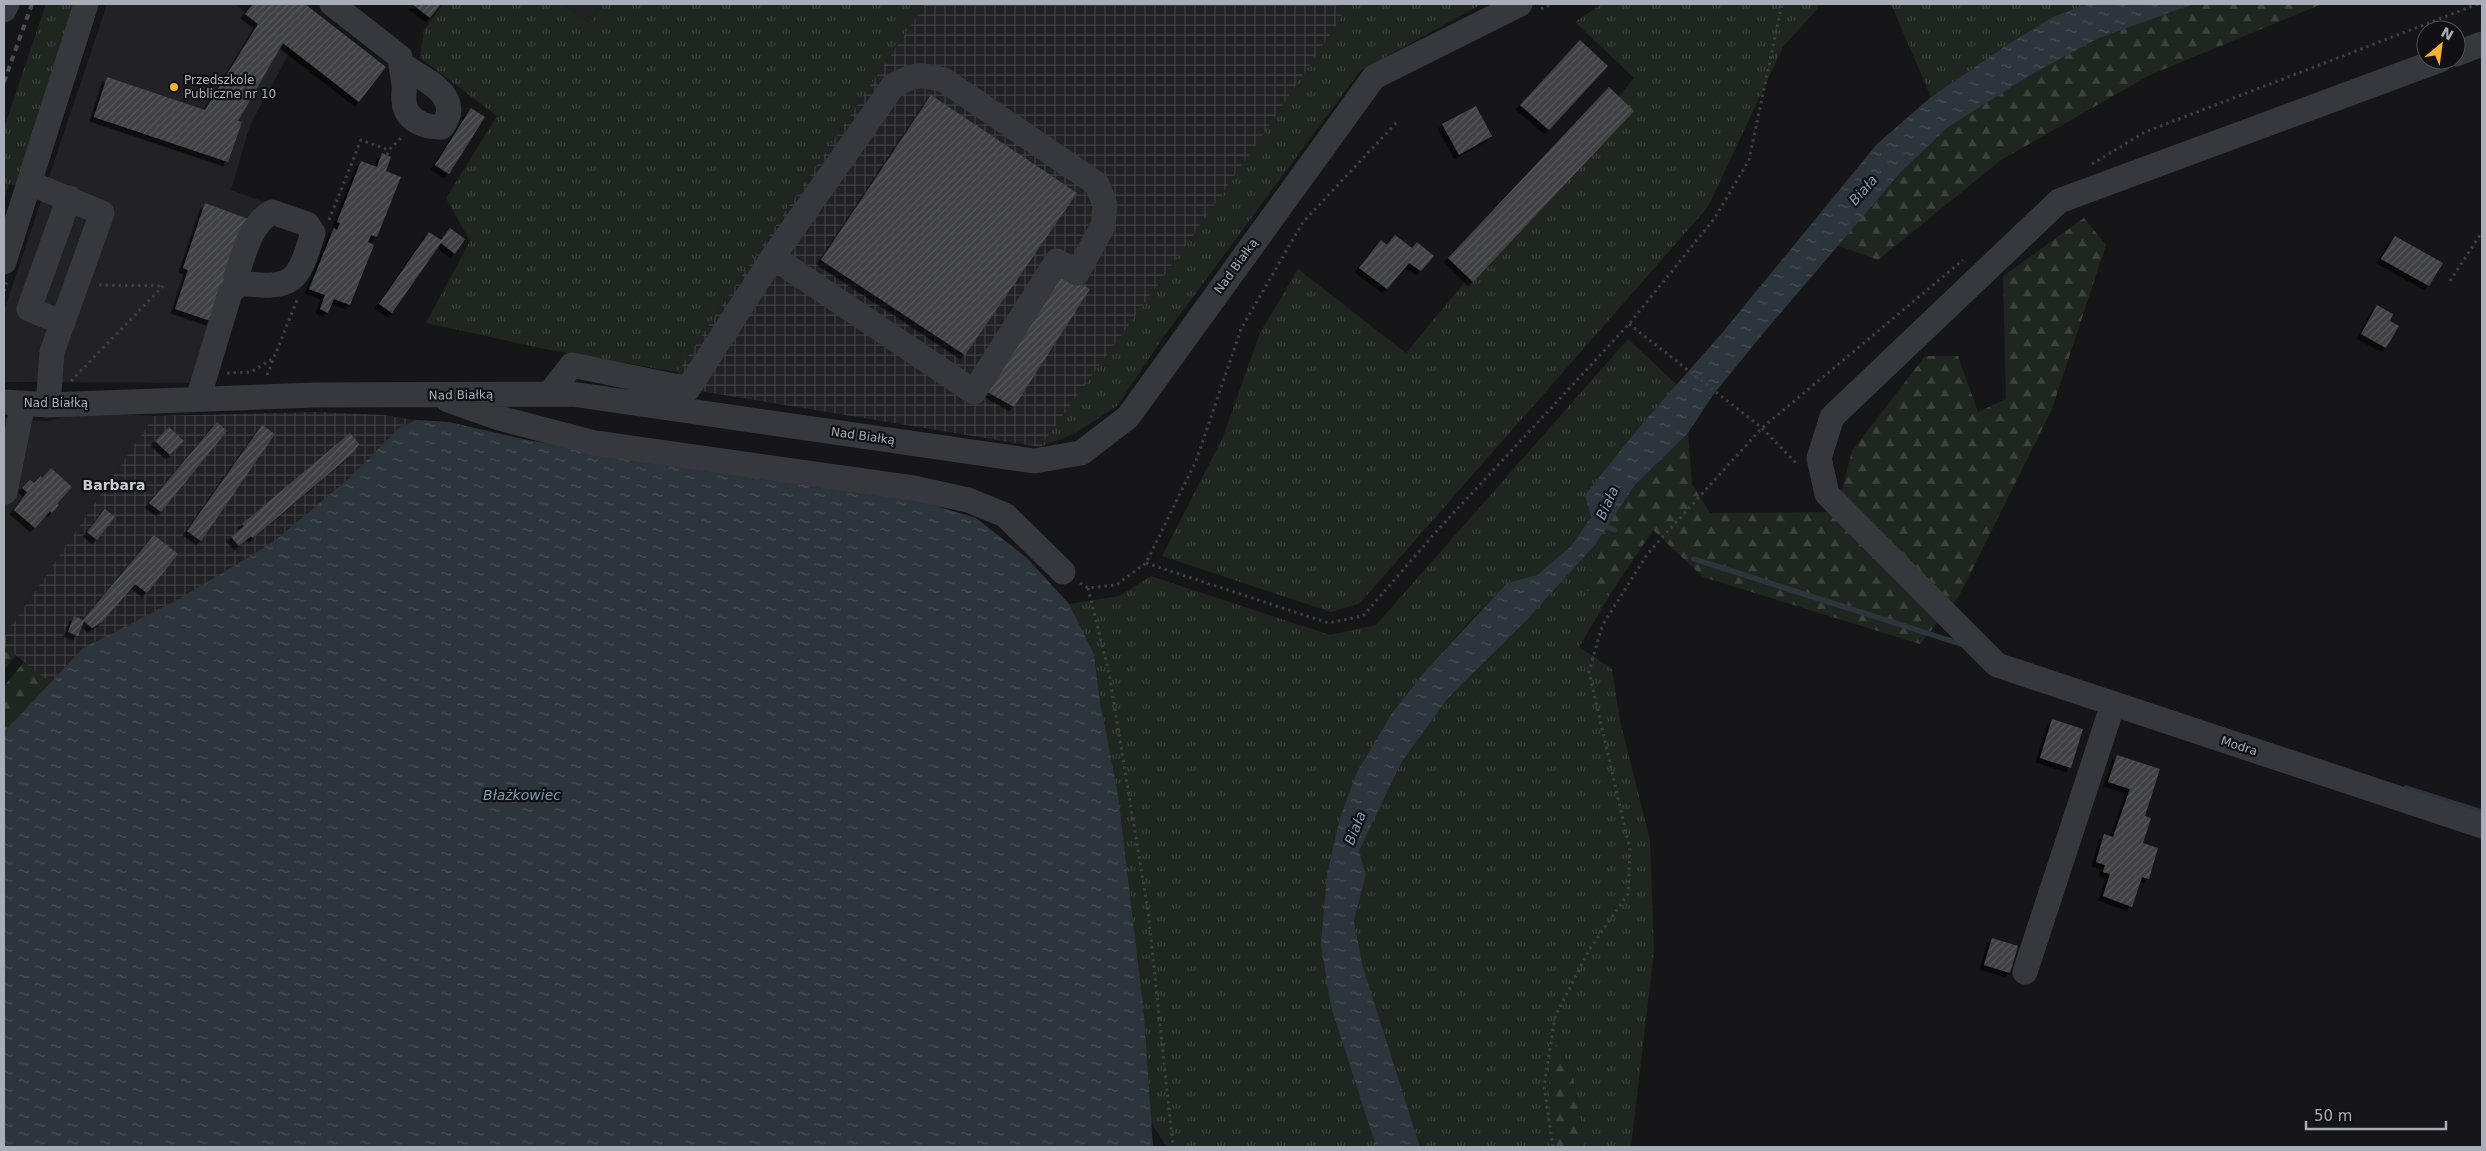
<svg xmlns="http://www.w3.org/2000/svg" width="2486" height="1151" font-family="'DejaVu Sans',sans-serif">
	<defs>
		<pattern id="industrial-grid" width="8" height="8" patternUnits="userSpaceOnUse" patternTransform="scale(1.25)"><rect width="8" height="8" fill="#222225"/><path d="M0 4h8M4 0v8" fill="none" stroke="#3f3f43"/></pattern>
		<pattern id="grass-tufts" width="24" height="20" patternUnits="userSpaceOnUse" patternTransform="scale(1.25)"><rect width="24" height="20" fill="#1e261f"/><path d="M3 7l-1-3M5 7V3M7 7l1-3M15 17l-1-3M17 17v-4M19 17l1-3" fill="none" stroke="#3c433d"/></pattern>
		<pattern id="forest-firs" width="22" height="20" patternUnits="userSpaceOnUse" patternTransform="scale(1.25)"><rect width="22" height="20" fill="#1e261f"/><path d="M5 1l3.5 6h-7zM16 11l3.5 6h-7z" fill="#3c433d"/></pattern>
		<pattern id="water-ripples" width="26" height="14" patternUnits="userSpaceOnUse" patternTransform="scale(1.25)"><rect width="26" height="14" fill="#2c353c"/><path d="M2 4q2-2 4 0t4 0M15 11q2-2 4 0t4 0" fill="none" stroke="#485056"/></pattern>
		<pattern id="building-hatch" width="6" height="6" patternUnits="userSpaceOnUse" patternTransform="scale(1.25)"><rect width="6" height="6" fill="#404145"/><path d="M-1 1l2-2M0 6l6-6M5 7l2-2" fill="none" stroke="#595a5e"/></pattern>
		<filter id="shadow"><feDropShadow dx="-4.5" dy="4.5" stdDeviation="0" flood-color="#0009"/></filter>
	</defs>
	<rect width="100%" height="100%" fill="#161618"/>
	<path fill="#222225" d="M 107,4 L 235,4 L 291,50 L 250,125 L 231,190 L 270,204 L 209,383 L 4,382 L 4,311 Z
		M 563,4 L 603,4 L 590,23 Z
		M 82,413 L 154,416 L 4,637 L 4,418 L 47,421 Z"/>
	<path fill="url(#industrial-grid)" d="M 925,4 L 1336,4 L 1342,16 L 1279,113 L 1172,267 L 1040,447 L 688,389 L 677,372 Z
		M 317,412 L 383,415 L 416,420 L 400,427 L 347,480 L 273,542 L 179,599 L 83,648 L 50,683 L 4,646 L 4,637 L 154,416 Z"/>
	<path fill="url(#grass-tufts)" d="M 46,4 L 75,4 L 68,20 L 19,186 L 9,184 L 4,201 L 4,128 Z
		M 443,4 L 563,4 L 590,23 L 603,4 L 925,4 L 677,372 L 545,349 L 426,323 L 470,241 L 446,198 L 497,116 L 420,58 L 424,30 Z
		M 1336,4 L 1482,4 L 1360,71 L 1162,339 L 1118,405 L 1076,433 L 1040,447 C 1144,305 1246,163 1342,16 Z
		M 1602,4 L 1818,4 L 1817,9 L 1783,47 L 1708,207 L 1360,603 L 1331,612 L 1162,556 L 1223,437 L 1260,333 L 1298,269 L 1406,353 L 1634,78 L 1575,22 Z
		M 1891,4 L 2088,4 C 2030,27 1982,62 1931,97 Z
		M 1628,339 L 1677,385 L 1641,425 L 1591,517 L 1571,546 L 1537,575 L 1507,583 L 1470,621 L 1426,670 L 1392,713 L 1357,772 L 1331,1007 L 1376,1147 L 1167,1147 L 1151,1123 L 1144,1014 L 1094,654 L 1069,604 L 1119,596 L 1151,576 L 1330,635 L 1376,625 Z
		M 1595,545 L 1587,591 L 1611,593 L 1579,647 L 1612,669 L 1620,721 L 1650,840 L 1654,952 L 1631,1147 L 1585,1147 L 1572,1070 L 1549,1033 L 1549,1147 L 1420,1147 L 1363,967 L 1354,921 L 1366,875 L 1359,851 L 1401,763 L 1448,698 L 1524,623 Z"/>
	<path fill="url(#forest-firs)" d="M 2194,4 L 2322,4 L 2150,75 L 2001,160 L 1878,260 L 1837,245 L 1900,173 L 1947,128 L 2029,76 L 2099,38 Z
		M 2084,218 L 2106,245 L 2052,409 L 1958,598 L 1920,644 L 1703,577 L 1653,530 L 1611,593 L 1587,591 L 1595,545 L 1635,485 L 1688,433 L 1692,484 L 1710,513 L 1836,512 L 1852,451 L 1925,356 L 1958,356 L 1978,412 L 2006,399 L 2003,276 Z
		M 4,646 L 16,655 L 4,670 Z
		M 24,662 L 50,683 L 4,732 L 4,686 Z
		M 1549,1032 L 1572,1070 L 1585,1147 L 1549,1147 Z"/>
	<path fill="url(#water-ripples)" d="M 2088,4 L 2194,4 L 2099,38 L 2029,76 L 1947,128 L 1900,173 L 1761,336 L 1713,395 L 1688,433 L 1635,485 L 1595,545 L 1524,623 L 1448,698 L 1401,763 L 1359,851 L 1366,875 L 1354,921 L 1363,967 L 1420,1147 L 1376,1147 L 1331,1007 L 1321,944 L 1327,874 L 1340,818 L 1357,772 L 1392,713 L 1426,670 L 1507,583 L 1537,575 L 1571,546 L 1591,517 L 1585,495 L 1641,425 L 1722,333 L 1877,144 L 1931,97 L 2007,45 L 2053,17 Z
		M 416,420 L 449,422 L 527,440 L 920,501 L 976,518 L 1027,558 L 1069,604 L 1094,654 L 1100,701 L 1118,795 L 1144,1014 L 1153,1147 L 4,1147 L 4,732 L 83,648 L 179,599 L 273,542 L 347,480 L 400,427 Z"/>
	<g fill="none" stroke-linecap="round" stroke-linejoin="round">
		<path stroke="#2c353c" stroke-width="5.5" d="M 1601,525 L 1615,530
			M 1694,559 L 1961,644
			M 2406,788 L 2482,812"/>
	</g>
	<path fill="url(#building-hatch)" filter="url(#shadow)" d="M 253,4 L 305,4 L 386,67 L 359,102 L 283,43 L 238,121 L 242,122 L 228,162 L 94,117 L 107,77 L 205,110 L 258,24 L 245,14 Z
		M 412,4 L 441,4 L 430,18 Z
		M 1580,40 L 1608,66 L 1549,130 L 1520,105 Z
		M 1609,87 L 1634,111 L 1473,282 L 1448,258 Z
		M 931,95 L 1077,193 L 965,355 L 821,260 Z
		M 1476,106 L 1492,136 L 1459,155 L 1442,124 Z
		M 471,108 L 485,117 L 449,174 L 435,165 Z
		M 382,153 L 391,157 L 386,171 L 401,177 L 377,237 L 371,235 L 368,242 L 374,245 L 350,305 L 334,299 L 328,313 L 320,309 L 325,295 L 309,289 L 334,228 L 337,230 L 340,223 L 337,222 L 361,161 L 377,167 Z
		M 205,203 L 251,220 L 227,273 L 211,321 L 175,309 L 188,270 L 183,268 Z
		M 450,228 L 465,239 L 455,254 L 441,243 L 392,313 L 379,304 L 429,232 L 441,240 Z
		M 1395,235 L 1412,248 L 1417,242 L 1434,256 L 1421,271 L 1409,263 L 1387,289 L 1359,268 L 1381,240 L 1387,245 Z
		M 2395,236 L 2443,263 L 2429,286 L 2381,259 Z
		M 1061,273 L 1090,289 L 1014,407 L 984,390 Z
		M 2377,305 L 2393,314 L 2390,321 L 2399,326 L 2386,348 L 2361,334 Z
		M 217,422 L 227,431 L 161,512 L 149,503 Z
		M 262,425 L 275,434 L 201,541 L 187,531 Z
		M 169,427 L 184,441 L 170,455 L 155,441 Z
		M 350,433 L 359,444 L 353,453 L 253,538 L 251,536 L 239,546 L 231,537 L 244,526 L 242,524 Z
		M 51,468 L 72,487 L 57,504 L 59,505 L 52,513 L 50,511 L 35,528 L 14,510 L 27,492 L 22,488 L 30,480 L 34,483 L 41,476 L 42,478 Z
		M 105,509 L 115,517 L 97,540 L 87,532 Z
		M 154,535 L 178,554 L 147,593 L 135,584 L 102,622 L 92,628 L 84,621 L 78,636 L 68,632 L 74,616 L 83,620 Z
		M 2052,719 L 2083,729 L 2071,768 L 2040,758 Z
		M 2117,755 L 2160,769 L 2145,816 L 2151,818 L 2143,843 L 2158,848 L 2149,879 L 2142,877 L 2132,907 L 2103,896 L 2110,874 L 2103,872 L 2105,865 L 2096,862 L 2104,834 L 2113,837 L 2130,789 L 2108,782 Z
		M 1992,938 L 2018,946 L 2010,973 L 1984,965 Z"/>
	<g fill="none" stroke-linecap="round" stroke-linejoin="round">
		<path stroke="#3d3f44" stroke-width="3" stroke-dasharray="2.5 4" stroke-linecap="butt" d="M 1541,9 L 1552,4
			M 387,155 L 389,150
			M 2092,164 L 2145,132 L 2478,4
			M 329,220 L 361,140 L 389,150 L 403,136
			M 2450,281 L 2482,232
			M 99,285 L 162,286
			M 4,291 L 7,282
			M 1629,324 L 1762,428 L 1798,465
			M 227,373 L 251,372 L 272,359
			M 267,375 L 297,300
			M 71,381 L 163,286
			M 1146,563 L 1328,623 L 1363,616 L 1435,533 L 1629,324 L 1714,219 L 1749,160 L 1782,4
			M 1080,583 L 1088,588 L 1116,585 L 1146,563 L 1196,461 L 1241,329 L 1303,222 L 1398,121
			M 1088,588 L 1109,673 L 1148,911 L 1173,1147
			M 1553,1147 L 1544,1086 L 1555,1017 L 1589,950 L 1628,894 L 1630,850 L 1589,672 L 1602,626 L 1648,553 L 1762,428 L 1963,260"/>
		<path stroke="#37383d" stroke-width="25" d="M 332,4 L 400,57 C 401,67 403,76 404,85 C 405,90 403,96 404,101 C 405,120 425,128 442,127 C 465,95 422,79 401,64
			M 4,10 L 7,4
			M 2456,54 L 2482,44
			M 2440,60 L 2059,201 L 1832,417 L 1819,458 L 1827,494 L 1997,665 L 2482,826
			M 30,183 L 102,213 L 52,352 L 48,405
			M 272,212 L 307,224 L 313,233 C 298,282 294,290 240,283 L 236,277 C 244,254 250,224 272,212 Z
			M 4,262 L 86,4
			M 63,323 L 29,309 L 69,198
			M 550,393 L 572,365 L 688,389 L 773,257 L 974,392 L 1057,261 L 1077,273 L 1103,226 L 1105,205 L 1097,184 L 944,80 C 921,74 913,74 893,86 L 773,257
			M 198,399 L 230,293 L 240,283
			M 448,400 L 499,418 L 595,443 L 913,488 L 968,500 L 1005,515 L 1063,572
			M 4,402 L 48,405 L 315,395 L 572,394 L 1034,461 L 1081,453 L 1128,417 L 1374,77 L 1520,4
			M 5,492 L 23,403
			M 2025,972 L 2113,704"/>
		<path stroke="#4a4c52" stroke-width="4" stroke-dasharray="6 5" stroke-linecap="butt" d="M 4,82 L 32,4"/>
	</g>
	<circle fill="#f2b134" stroke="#111113" stroke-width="2" cx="174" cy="87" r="5"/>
	<g text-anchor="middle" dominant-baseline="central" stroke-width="4.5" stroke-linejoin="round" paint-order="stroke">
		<g font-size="12" fill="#a8adb8" stroke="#111113" text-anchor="start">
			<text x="184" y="80">Przedszkole<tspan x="184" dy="14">Publiczne nr 10</tspan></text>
		</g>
		<g font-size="12" fill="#a8adb8" stroke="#111113">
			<text transform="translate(1236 266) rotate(-54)">Nad Białką</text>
			<text transform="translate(461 395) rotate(-1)">Nad Białką</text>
			<text x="56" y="403">Nad Białką</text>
			<text transform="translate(863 436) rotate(8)">Nad Białką</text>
			<text transform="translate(2239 746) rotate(18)">Modra</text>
		</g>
		<g font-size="14" font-style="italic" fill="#7f9bb3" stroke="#111113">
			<text transform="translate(1863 190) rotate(-49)">Biała</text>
			<text transform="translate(1607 503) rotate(-66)">Biała</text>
			<text x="522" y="795">Błażkowiec</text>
			<text transform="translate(1355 828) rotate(-68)">Biała</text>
		</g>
		<g font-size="14" font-weight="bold" fill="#c9ccd4" stroke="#111113">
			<text x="114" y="485">Barbara</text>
		</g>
	</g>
	<rect width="2486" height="1151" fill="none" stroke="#a8adb8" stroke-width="10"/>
	<g transform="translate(2441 45) rotate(29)"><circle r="24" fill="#111113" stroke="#4d4f55"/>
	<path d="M0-4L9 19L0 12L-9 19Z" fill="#f2b134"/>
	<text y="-8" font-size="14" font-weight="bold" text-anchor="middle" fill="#a8adb8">N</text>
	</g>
	<path d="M2306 1121v8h140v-8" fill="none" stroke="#a8adb8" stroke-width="2.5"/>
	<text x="2314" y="1121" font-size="15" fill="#a8adb8" stroke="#111113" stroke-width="4" paint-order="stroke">50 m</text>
</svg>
